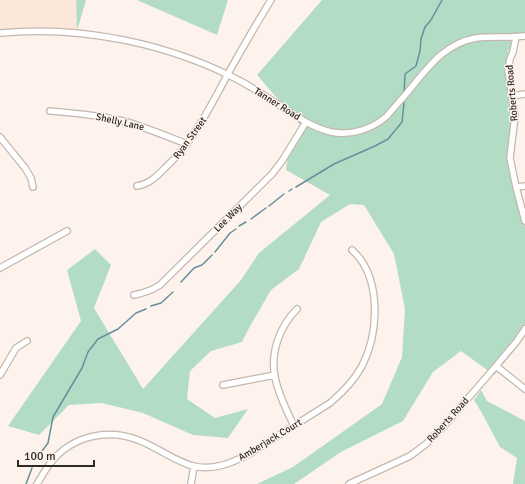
<svg xmlns="http://www.w3.org/2000/svg" width="525" height="484" font-family="Signika,sans-serif">
	<rect width="100%" height="100%" fill="#fef3ec"/>
	<path fill="#fce8da" d="M 0,0 L 76,0 L 77,31 L 0,31 Z"/>
	<path fill="#b2ddc4" d="M 76,0 L 86,0 L 77,31 Z
		M 137,0 L 228,0 L 217,35 Z
		M 322,0 L 525,0 L 525,38 L 517,40 L 508,51 L 509,85 L 514,99 L 510,150 L 525,219 L 525,334 L 521,342 L 494,375 L 461,351 L 433,372 L 403,421 L 341,452 L 294,484 L 257,484 L 293,467 L 382,404 L 402,357 L 405,309 L 394,254 L 364,205 L 350,204 L 321,222 L 308,250 L 299,269 L 271,290 L 249,328 L 242,342 L 211,351 L 190,371 L 187,399 L 215,418 L 248,409 L 228,438 L 193,435 L 143,413 L 102,403 L 69,405 L 39,435 L 8,426 L 81,321 L 67,270 L 95,249 L 111,265 L 94,308 L 143,389 L 241,280 L 259,253 L 330,195 L 286,170 L 289,143 L 301,126 L 257,75 Z
		M 481,390 L 487,401 L 525,421 L 525,484 L 513,484 L 517,458 L 500,447 L 483,415 L 474,400 Z"/>
	<g fill="none" stroke-linecap="round" stroke-linejoin="round">
		<path stroke="#66909c" stroke-width="1.5" d="M 404,93 L 405,74 L 416,66 L 420,51 L 421,39 L 425,27 L 431,20 L 442,0
			M 296,187 L 334,164 L 375,146 L 388,139 L 402,122 L 404,103
			M 289,191 L 292,189
			M 269,206 L 284,194
			M 251,219 L 266,208
			M 239,226 L 246,222
			M 215,252 L 230,233 L 236,229
			M 181,282 L 194,268 L 202,265 L 212,255
			M 151,306 L 161,303 L 173,292
			M 42,451 L 48,443 L 53,417 L 82,368 L 88,352 L 98,339 L 118,329 L 136,313 L 146,309
			M 26,484 L 32,468"/>
		<g stroke="#c3b7ae" stroke-width="8">
			<path id="street" d="M 0,33 C 82,25 172,44 244,83 C 258,91 271,100 285,109 C 299,118 314,128 331,132 C 352,136 372,129 387,116 C 395,106 404,97 411,88 C 429,66 446,43 476,38 C 492,36 509,38 525,36
				M 516,37 L 513,52 L 510,59 L 508,70 L 515,116 L 510,158 L 516,187 L 525,221
				M 512,96 L 525,94
				M 50,111 C 74,113 99,115 123,121 C 145,127 166,136 187,144
				M 0,137 L 25,168 L 31,178 L 33,187
				M 137,186 C 149,184 156,177 164,169 C 197,138 212,102 234,63 C 246,42 258,21 271,0
				M 516,187 L 525,186
				M 0,268 L 67,231
				M 134,295 C 144,293 151,291 160,285 L 272,174 L 282,161 L 306,122
				M 496,366 L 525,389
				M 0,375 L 16,348 L 27,341
				M 223,385 L 275,375
				M 294,426 C 287,411 278,394 275,377 C 270,352 280,326 297,309
				M 37,484 C 42,476 46,468 52,461 C 73,436 108,428 138,440 C 157,447 174,461 193,466 C 213,471 232,463 249,454 L 330,403 C 343,392 354,381 362,366 C 379,333 382,277 352,250
				M 191,484 L 194,466
				M 349,484 L 410,456 L 426,444 L 444,426 L 496,366 L 517,341 L 525,329"/>
		</g>
		<use href="#street" stroke="#fff" stroke-width="5.5"/>
	</g>
	<g text-anchor="middle" dominant-baseline="central" stroke-width="3" stroke-linejoin="round" paint-order="stroke">
		<g font-size="10" fill="#2e2a26" stroke="#fef3ec">
			<text transform="translate(512 93) rotate(-95)">Roberts Road</text>
			<text transform="translate(277 104) rotate(32)">Tanner Road</text>
			<text transform="translate(120 122) rotate(13)">Shelly Lane</text>
			<text transform="translate(190 138) rotate(-54)">Ryan Street</text>
			<text transform="translate(228 218) rotate(-45)">Lee Way</text>
			<text transform="translate(448 420) rotate(-48)">Roberts Road</text>
			<text transform="translate(270 440) rotate(-31)">Amberjack Court</text>
		</g>
	</g>
	<path d="M18 460v6h76v-6" fill="none" stroke="#2e2a26" stroke-width="2"/>
	<text x="24" y="460" font-size="12" fill="#2e2a26" stroke="#fef3ec" stroke-width="3" paint-order="stroke">100 m</text>
</svg>
